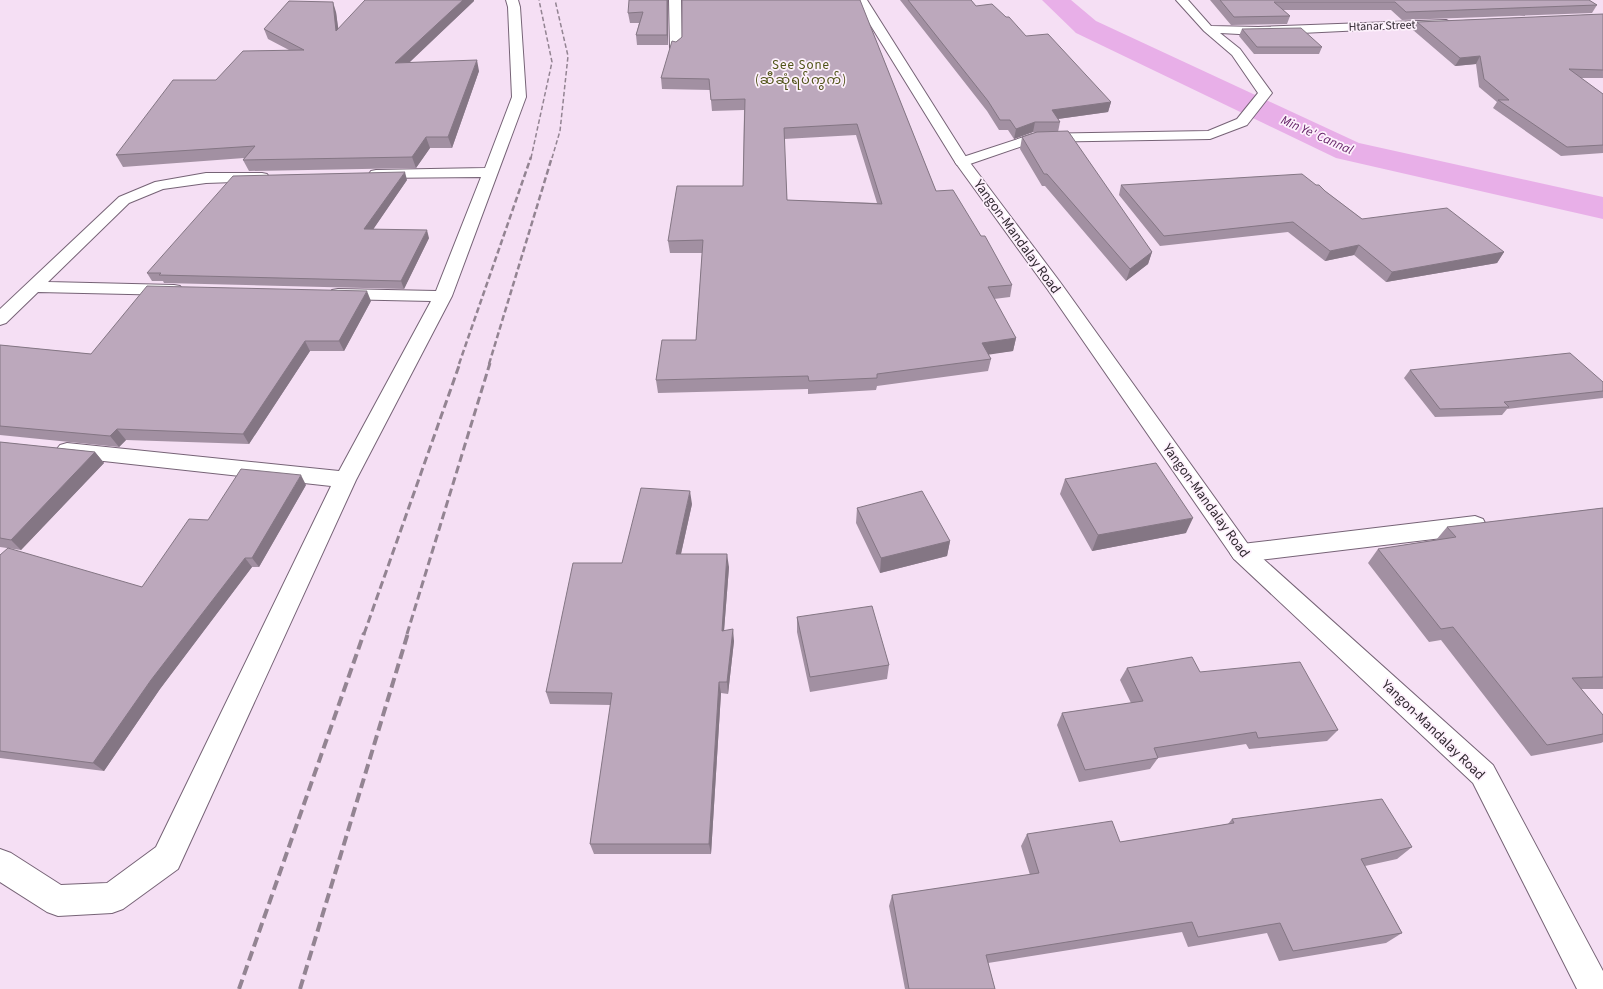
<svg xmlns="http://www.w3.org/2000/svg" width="1603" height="989" font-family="'Source Sans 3','Noto Sans Myanmar',sans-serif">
	<rect width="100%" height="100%" fill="#f5dff4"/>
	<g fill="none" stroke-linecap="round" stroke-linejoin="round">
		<path fill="#e8afe8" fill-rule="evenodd" d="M 1042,0 L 1071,0 L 1096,21 L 1359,143 L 1603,197 L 1603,219 L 1336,158 L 1076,33 Z"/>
		<g stroke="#766376" stroke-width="2">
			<path id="minor" d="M 506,0 L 518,0 L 520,7 L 526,97 L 452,296 L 356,480 L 178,869 L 123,909 L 112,913 L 58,916 L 47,912 L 0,882 L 0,849 L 11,853 L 61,885 L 107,883 L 156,847 L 331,486 L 67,457 L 60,455 L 56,450 L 60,445 L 67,443 L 339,471 L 431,301 L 338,299 L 332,298 L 329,294 L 332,290 L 338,289 L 436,291 L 481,177 L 376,178 L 371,177 L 369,174 L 371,171 L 376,170 L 485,168 L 512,97 L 508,7 Z
				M 669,0 L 681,0 L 682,48 L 676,52 L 670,48 Z
				M 1176,0 L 1188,0 L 1211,26 L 1258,27 L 1446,20 L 1452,23 L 1446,26 L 1258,35 L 1220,33 L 1240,49 L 1272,93 L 1247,125 L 1210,139 L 1034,142 L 967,165 L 957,165 L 955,162 L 957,159 L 1033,134 L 1208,131 L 1237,119 L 1258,93 L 1232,55 L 1204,31 Z
				M 206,173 L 262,173 L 267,174 L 269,177 L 267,180 L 262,181 L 206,183 L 163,189 L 129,203 L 48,282 L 174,285 L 180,286 L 183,290 L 180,294 L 174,295 L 38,292 L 6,323 L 0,325 L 0,309 L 119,197 L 155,182 Z
				M 1475,516 L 1483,519 L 1486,525 L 1483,531 L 1475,534 L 1242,562 L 1234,559 L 1230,553 L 1234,547 L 1242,544 Z"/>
		</g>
		<g stroke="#766376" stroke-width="2">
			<path id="trunk" d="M 855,0 L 867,0 L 968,160 L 1060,282 L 1250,547 L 1493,765 L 1603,971 L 1603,989 L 1577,989 L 1473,783 L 1234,559 L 1048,290 L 955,162 Z"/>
		</g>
		<use href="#minor" fill="#fff" fill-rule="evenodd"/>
		<use href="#trunk" fill="#fff" fill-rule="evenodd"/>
		<path stroke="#938492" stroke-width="1.5" stroke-dasharray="4.5 2.5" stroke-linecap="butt" d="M 531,158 L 552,62 L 539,0
			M 552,158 L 560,131 L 568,56 L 555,0"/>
		<path stroke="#938492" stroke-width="2.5" stroke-dasharray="6 3" stroke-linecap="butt" d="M 459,364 L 531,157
			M 489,364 L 552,157"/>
		<path stroke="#938492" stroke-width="3" stroke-dasharray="8 4" stroke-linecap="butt" d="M 364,634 L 460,363
			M 407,634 L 490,363"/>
		<path stroke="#938492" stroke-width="4" stroke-dasharray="10 5" stroke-linecap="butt" d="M 239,989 L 364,633
			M 300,989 L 408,633"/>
	</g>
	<path fill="#a290a2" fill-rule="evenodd" d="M 668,0 L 668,45 L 637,45 L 636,35 L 639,23 L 630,23 L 628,13 Z
		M 860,0 L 936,191 L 981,236 L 1012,285 L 1010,297 L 994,299 L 1016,338 L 1013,351 L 988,354 L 991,359 L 988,371 L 877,386 L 876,390 L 808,394 L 808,389 L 658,393 L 656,380 L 696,340 L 702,253 L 670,253 L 668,241 L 743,186 L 744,110 L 712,111 L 710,90 L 662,89 L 661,78 L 676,42 L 682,37 ZM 856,135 L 877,203 L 787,200 L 784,139 Z
		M 900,0 L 971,0 L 976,6 L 1026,36 L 1111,102 L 1108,112 L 1058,119 L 1060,122 L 1058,132 L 1152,252 L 1148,264 L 1126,281 L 1045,186 L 1042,186 L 1020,149 L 1022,137 L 1035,132 L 1033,132 L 1014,139 L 1008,130 L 999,130 L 987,111 Z
		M 1210,0 L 1589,0 L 1597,5 L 1592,13 L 1402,20 L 1391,10 L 1283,10 L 1290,16 L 1287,24 L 1231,25 Z
		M 474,1 L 410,62 L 479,71 L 452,148 L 430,148 L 416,168 L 249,171 L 243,160 L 244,158 L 123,167 L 116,155 L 216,80 L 289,50 L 268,39 L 264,29 L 336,12 L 338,29 Z
		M 1603,14 L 1603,78 L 1581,78 L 1603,94 L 1603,153 L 1561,156 L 1493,108 L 1497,102 L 1479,87 L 1476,64 L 1455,66 L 1413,30 L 1417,22 Z
		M 1242,29 L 1322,47 L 1319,54 L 1254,54 L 1239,36 Z
		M 407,180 L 373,229 L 429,238 L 404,289 L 164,283 L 163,281 L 152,281 L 147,273 Z
		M 1121,185 L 1325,191 L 1362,219 L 1504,252 L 1497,263 L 1386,282 L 1354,255 L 1325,261 L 1288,232 L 1160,246 L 1119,195 Z
		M 371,301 L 344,351 L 310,351 L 249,444 L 126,440 L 119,447 L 0,435 L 0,345 L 91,354 Z
		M 1410,370 L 1603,382 L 1603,398 L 1507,409 L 1502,415 L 1435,417 L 1404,378 Z
		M 0,442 L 95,452 L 104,463 L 21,550 L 0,547 Z
		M 1065,479 L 1186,533 L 1092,551 L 1060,494 Z
		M 306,485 L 259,567 L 252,567 L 160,689 L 104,771 L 0,758 L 0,555 L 142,587 Z
		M 692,504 L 681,554 L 729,567 L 724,631 L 734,641 L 728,694 L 721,693 L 711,854 L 594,854 L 590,844 L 611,705 L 550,704 L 546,692 L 622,563 Z
		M 857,508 L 950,541 L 947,556 L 880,573 L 856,523 Z
		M 1603,508 L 1603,689 L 1581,689 L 1603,715 L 1603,742 L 1601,743 L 1531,756 L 1441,640 L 1429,642 L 1368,563 L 1378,549 L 1436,540 L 1447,527 Z
		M 797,617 L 889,665 L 887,679 L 810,692 L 797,632 Z
		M 1127,668 L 1200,672 L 1338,730 L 1327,741 L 1249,749 L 1246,744 L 1158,758 L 1150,769 L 1079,782 L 1057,725 L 1062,713 L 1131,703 L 1120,680 Z
		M 1232,819 L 1412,847 L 1397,859 L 1365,866 L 1402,933 L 1386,943 L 1279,961 L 1267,933 L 1188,947 L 1182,932 L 988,963 L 995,989 L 905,989 L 889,906 L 892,895 L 1030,875 L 1021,846 L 1027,834 L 1120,842 L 1228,824 Z"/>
	<path fill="#847684" d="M 463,0 L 474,0 L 474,1 L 398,73 L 395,63 Z
		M 667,0 L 668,0 L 668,45 L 667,35 Z
		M 333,2 L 336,12 L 340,41 L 336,31 Z
		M 1480,56 L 1476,64 L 1455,66 L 1460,58 Z
		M 477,60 L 479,71 L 452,148 L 448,137 Z
		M 1111,102 L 1108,112 L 1050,120 L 1052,110 Z
		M 1035,122 L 1033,132 L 1014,139 L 1016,129 Z
		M 426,137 L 430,148 L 416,168 L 412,157 Z
		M 405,172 L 407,180 L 368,237 L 364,229 Z
		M 427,230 L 429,238 L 404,289 L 401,281 Z
		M 1359,245 L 1354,255 L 1325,261 L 1330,251 Z
		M 1152,252 L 1148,264 L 1126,281 L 1130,269 Z
		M 1504,252 L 1497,263 L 1386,282 L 1392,272 Z
		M 367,291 L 371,301 L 344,351 L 339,341 Z
		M 1016,338 L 1013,351 L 980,356 L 982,343 Z
		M 305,341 L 310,351 L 249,444 L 243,434 Z
		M 117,429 L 126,440 L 119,447 L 110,436 Z
		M 95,452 L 104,463 L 21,550 L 11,540 Z
		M 301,475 L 306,485 L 259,567 L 252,558 Z
		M 690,491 L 692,504 L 678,567 L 676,554 Z
		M 1193,518 L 1186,533 L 1092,551 L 1098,535 Z
		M 950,541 L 947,556 L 880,573 L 881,558 Z
		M 727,554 L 729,567 L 723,643 L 722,631 Z
		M 245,558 L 252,567 L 160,689 L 104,771 L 93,763 L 151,680 Z
		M 733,629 L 734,641 L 728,694 L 727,682 Z
		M 719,682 L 721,693 L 711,854 L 709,844 Z"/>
	<path fill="#bca8bc" stroke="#847684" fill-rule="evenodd" d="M 365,0 L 463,0 L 395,63 L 477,60 L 448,137 L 426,137 L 412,157 L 243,160 L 255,146 L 116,155 L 173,80 L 216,80 L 243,51 L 304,50 L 264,29 L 289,1 L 333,2 L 336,31 Z
		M 629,0 L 667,0 L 667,35 L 636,35 L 643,12 L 628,13 Z
		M 682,0 L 860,0 L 936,191 L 953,190 L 981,236 L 985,236 L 1012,285 L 988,287 L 1016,338 L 982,343 L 991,359 L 877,374 L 877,378 L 809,381 L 808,376 L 656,380 L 662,340 L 696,340 L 703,240 L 668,241 L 677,186 L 743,186 L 745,99 L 711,100 L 709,79 L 661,78 L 672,41 L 676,42 L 682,37 ZM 857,124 L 882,204 L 787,200 L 784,128 Z
		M 908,0 L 971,0 L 976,6 L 992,4 L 1006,17 L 1009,17 L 1026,36 L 1048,34 L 1111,102 L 1052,110 L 1060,122 L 1035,122 L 1016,129 L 1010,120 L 1000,120 L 988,101 Z
		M 1220,0 L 1589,0 L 1597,5 L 1406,12 L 1395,2 L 1274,2 L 1290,16 L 1234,17 Z
		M 1603,14 L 1603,70 L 1569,69 L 1603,94 L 1603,145 L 1567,147 L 1498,100 L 1509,100 L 1484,79 L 1480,56 L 1460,58 L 1417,22 Z
		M 1301,28 L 1322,47 L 1257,47 L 1242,29 Z
		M 1068,131 L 1152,252 L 1130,269 L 1047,174 L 1044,174 L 1022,137 L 1037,132 Z
		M 405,172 L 364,229 L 427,230 L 401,281 L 159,275 L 161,273 L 147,273 L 233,176 Z
		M 1302,174 L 1316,185 L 1319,185 L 1325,191 L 1362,219 L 1447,208 L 1504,252 L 1392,272 L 1359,245 L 1330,251 L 1293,222 L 1164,236 L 1121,185 Z
		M 147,286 L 367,291 L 339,341 L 305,341 L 243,434 L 117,429 L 110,436 L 0,426 L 0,345 L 91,354 Z
		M 1570,353 L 1603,382 L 1603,391 L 1504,402 L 1509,407 L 1440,409 L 1410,370 Z
		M 0,442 L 95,452 L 11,540 L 0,538 Z
		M 1156,463 L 1193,518 L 1098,535 L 1065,479 Z
		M 241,469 L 301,475 L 252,558 L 245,558 L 151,680 L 93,763 L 0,751 L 0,555 L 8,548 L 142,587 L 189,519 L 208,520 Z
		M 641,488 L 690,491 L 676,554 L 727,554 L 722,631 L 733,629 L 727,682 L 719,682 L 709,844 L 590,844 L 612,693 L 546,692 L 573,563 L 622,563 Z
		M 922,491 L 950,541 L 881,558 L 857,508 Z
		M 1603,508 L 1603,677 L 1572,678 L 1603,715 L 1603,734 L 1547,745 L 1453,627 L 1441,629 L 1378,549 L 1456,537 L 1447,527 Z
		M 872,606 L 889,665 L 810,677 L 797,617 Z
		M 1192,657 L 1200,672 L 1300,662 L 1338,730 L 1258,738 L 1256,732 L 1154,748 L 1158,758 L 1085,770 L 1062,713 L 1143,701 L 1127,668 Z
		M 1382,799 L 1412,847 L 1361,859 L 1402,933 L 1293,951 L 1280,923 L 1198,937 L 1192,922 L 986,955 L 995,989 L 909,989 L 892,895 L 1039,873 L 1027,834 L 1112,821 L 1120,842 L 1234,823 L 1232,819 Z"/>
	<g text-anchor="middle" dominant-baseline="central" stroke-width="3.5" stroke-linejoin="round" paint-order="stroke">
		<g font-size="12" fill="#2f272f" stroke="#fdf0fc">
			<text transform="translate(1382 26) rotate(-2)">Htanar Street</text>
		</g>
		<g font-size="13" letter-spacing="1" fill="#4f5216" stroke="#fdf0fc">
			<text x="801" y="65">See Sone<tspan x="801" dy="15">(ဆီဆုံရပ်ကွက်)</tspan></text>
		</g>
		<g font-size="13" font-style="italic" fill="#622065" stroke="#fdf0fc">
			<text transform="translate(1317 135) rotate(24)">Min Ye' Cannal</text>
		</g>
		<g font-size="14" fill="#2f272f" stroke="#fdf0fc">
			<text transform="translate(1017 237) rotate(54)">Yangon-Mandalay Road</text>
			<text transform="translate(1206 501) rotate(54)">Yangon-Mandalay Road</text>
			<text transform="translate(1433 730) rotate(44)">Yangon-Mandalay Road</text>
		</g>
	</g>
</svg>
